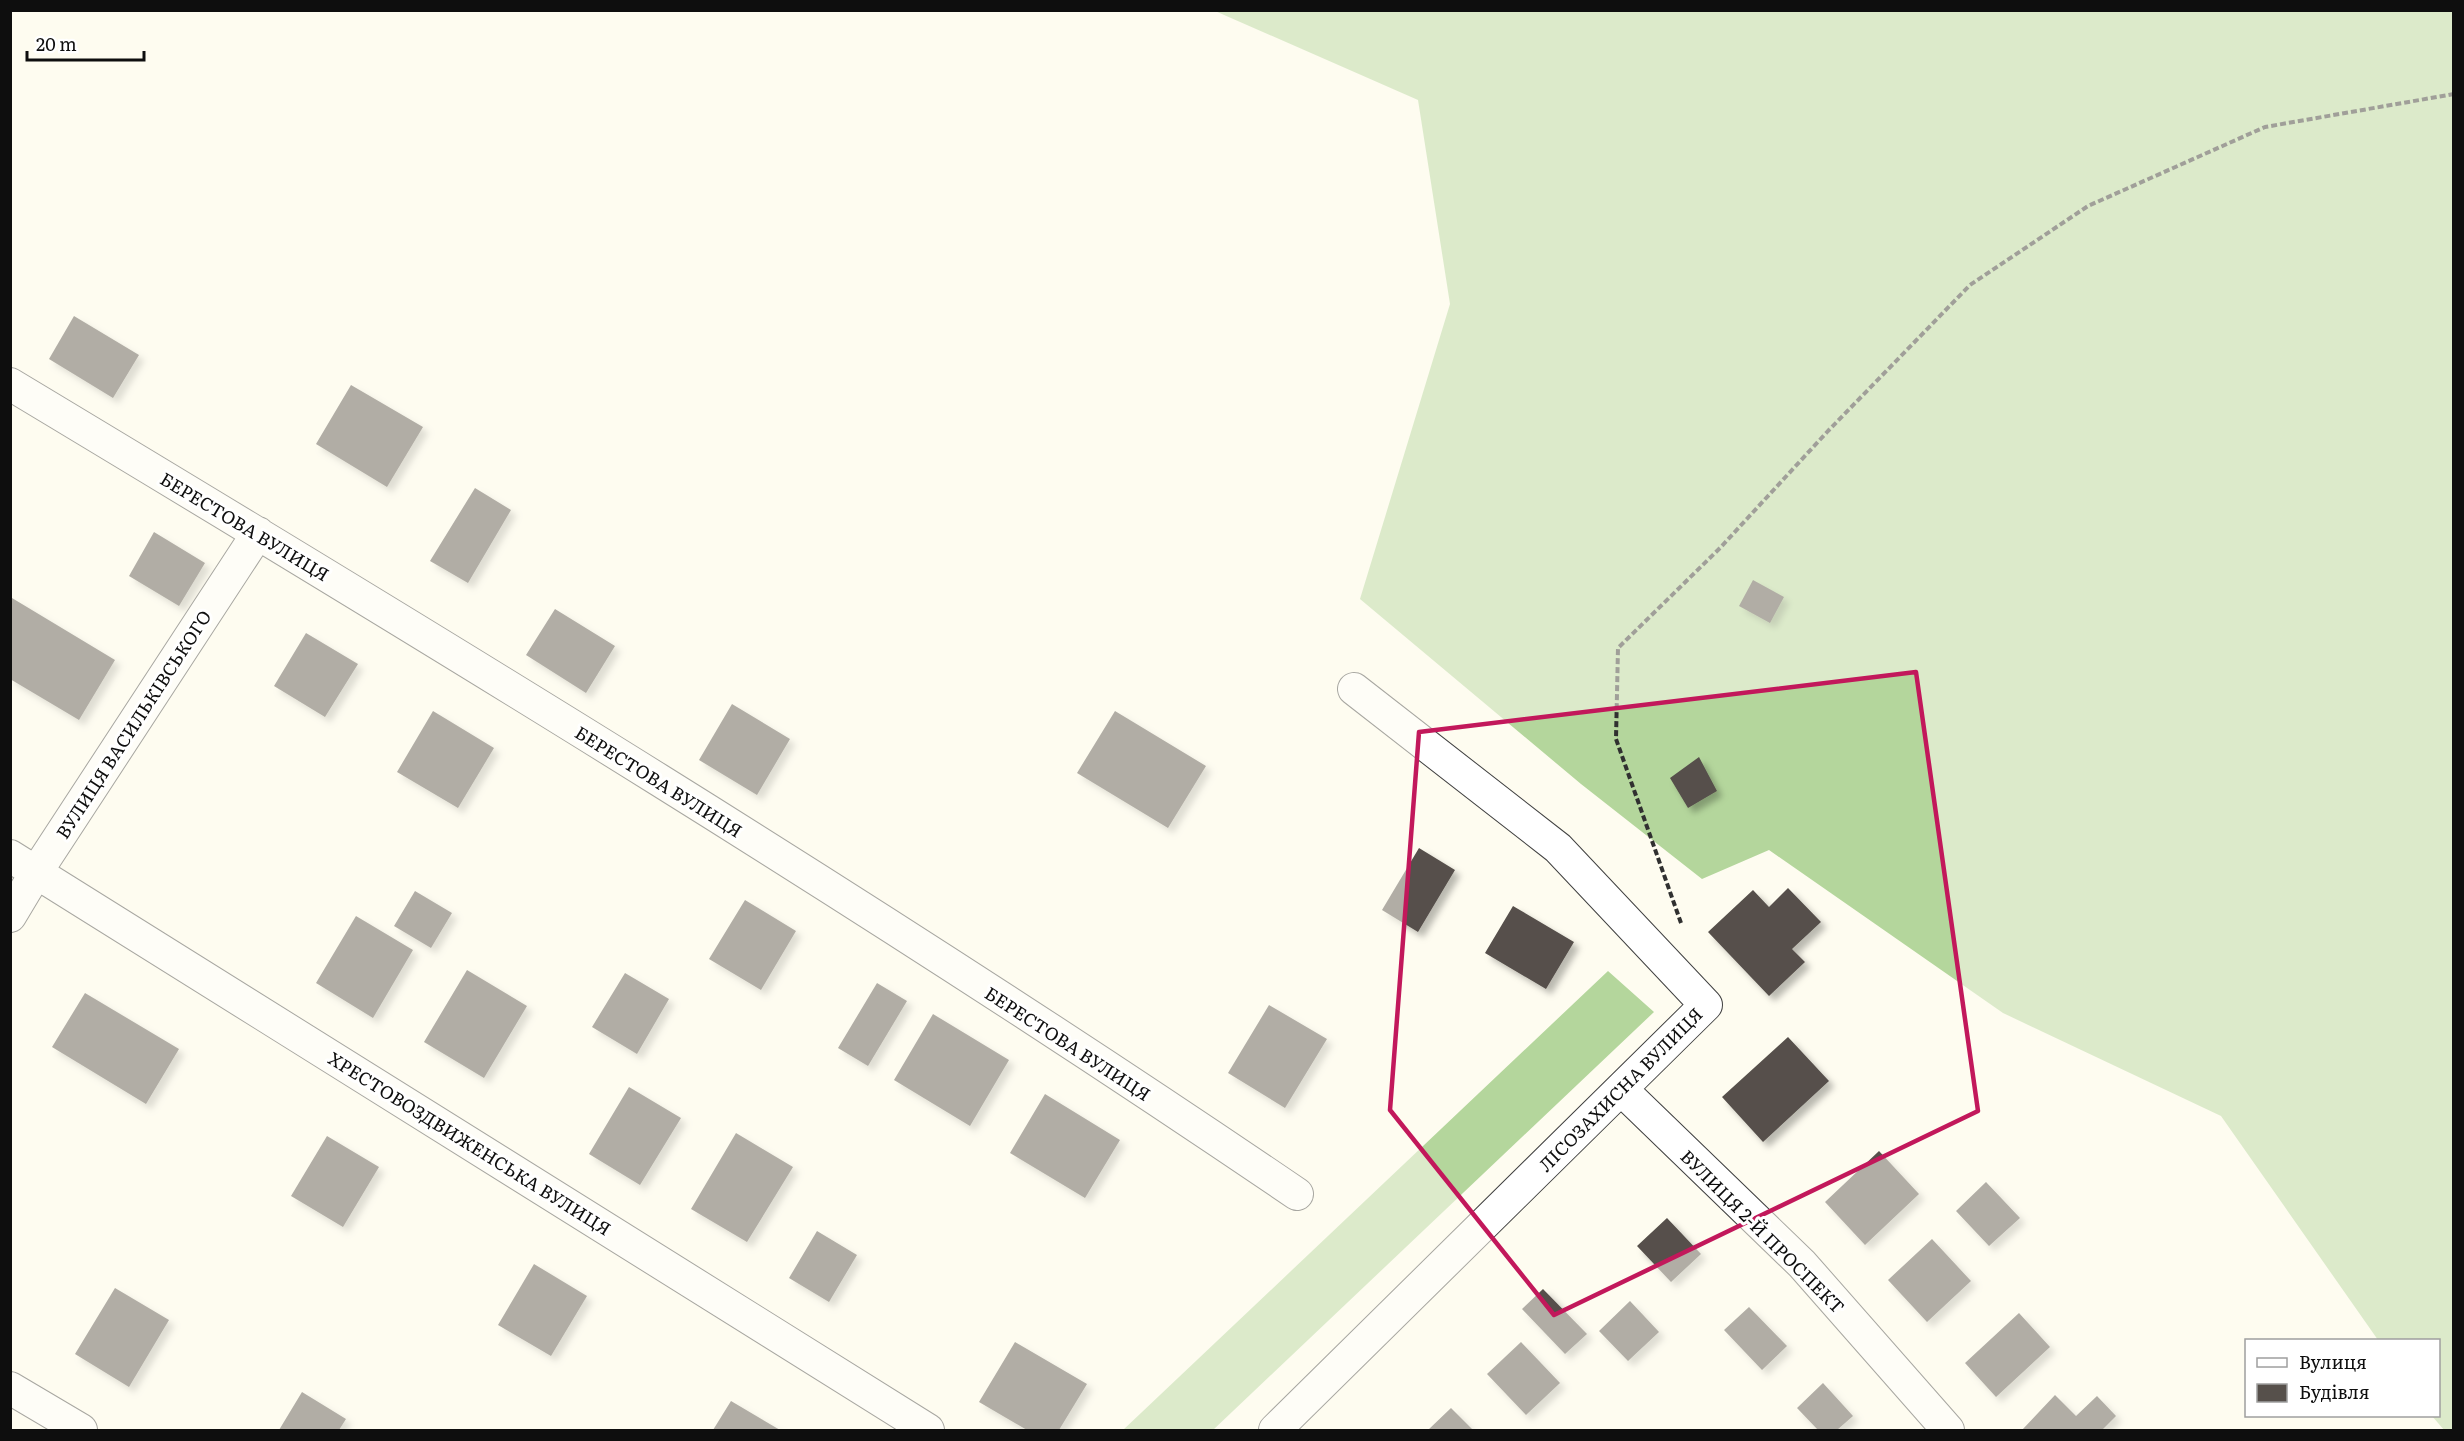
<svg xmlns="http://www.w3.org/2000/svg" width="2464" height="1441" font-family="Literata,serif">
	<defs>
		<filter id="shadow"><feDropShadow dx="5.5" dy="5.5" stdDeviation="3" flood-color="#0004"/></filter>
	</defs>
	<rect width="100%" height="100%" fill="#fefcf0"/>
	<path fill="#b4d69c" d="M 1215,11 L 2453,11 L 2453,1430 L 2444,1430 L 2432,1416 L 2438,1416 L 2438,1340 L 2378,1340 L 2221,1116 L 2003,1013 L 1769,850 L 1702,879 L 1581,784 L 1360,599 L 1450,304 L 1418,100 Z
		M 1608,971 L 1654,1012 L 1213,1430 L 1123,1430 Z"/>
	<path fill="#56504b" filter="url(#shadow)" d="M 74,316 L 139,355 L 113,398 L 49,359 Z
		M 351,385 L 423,427 L 387,487 L 316,444 Z
		M 475,488 L 511,510 L 468,583 L 430,561 Z
		M 154,532 L 205,563 L 179,606 L 129,576 Z
		M 1753,580 L 1784,597 L 1770,623 L 1739,606 Z
		M 12,598 L 115,660 L 79,720 L 10,679 Z
		M 555,609 L 615,646 L 586,693 L 526,655 Z
		M 306,633 L 358,664 L 325,717 L 274,686 Z
		M 732,704 L 790,739 L 757,795 L 699,760 Z
		M 433,711 L 494,748 L 458,808 L 397,772 Z
		M 1115,711 L 1206,766 L 1168,828 L 1077,773 Z
		M 1699,757 L 1717,791 L 1688,808 L 1670,778 Z
		M 1419,848 L 1455,870 L 1418,932 L 1382,910 Z
		M 1788,888 L 1821,922 L 1792,949 L 1805,962 L 1769,996 L 1708,932 L 1753,890 L 1769,907 Z
		M 415,891 L 452,913 L 431,948 L 394,926 Z
		M 745,900 L 796,931 L 761,990 L 709,959 Z
		M 1513,906 L 1574,942 L 1546,989 L 1485,953 Z
		M 356,916 L 413,950 L 373,1018 L 316,983 Z
		M 467,970 L 527,1006 L 484,1078 L 424,1042 Z
		M 625,973 L 669,999 L 637,1054 L 592,1027 Z
		M 877,983 L 907,1001 L 868,1066 L 838,1048 Z
		M 85,993 L 179,1049 L 146,1104 L 52,1047 Z
		M 1269,1005 L 1327,1039 L 1285,1108 L 1228,1073 Z
		M 933,1014 L 1009,1060 L 970,1126 L 894,1080 Z
		M 1788,1037 L 1829,1081 L 1763,1142 L 1722,1097 Z
		M 629,1087 L 681,1118 L 640,1185 L 589,1154 Z
		M 1045,1094 L 1120,1140 L 1085,1198 L 1010,1153 Z
		M 736,1133 L 793,1167 L 747,1242 L 691,1209 Z
		M 327,1136 L 379,1167 L 343,1227 L 291,1196 Z
		M 1879,1151 L 1919,1194 L 1865,1245 L 1825,1202 Z
		M 1986,1182 L 2020,1218 L 1989,1246 L 1956,1211 Z
		M 1667,1218 L 1701,1254 L 1671,1282 L 1637,1246 Z
		M 817,1231 L 857,1255 L 829,1302 L 789,1278 Z
		M 1932,1239 L 1971,1281 L 1927,1322 L 1888,1280 Z
		M 534,1264 L 587,1296 L 551,1356 L 498,1325 Z
		M 115,1288 L 169,1320 L 129,1387 L 75,1354 Z
		M 1543,1289 L 1587,1334 L 1565,1354 L 1522,1309 Z
		M 1630,1301 L 1659,1332 L 1628,1361 L 1599,1331 Z
		M 1749,1307 L 1787,1346 L 1762,1370 L 1724,1330 Z
		M 2019,1313 L 2050,1347 L 1996,1397 L 1965,1363 Z
		M 1015,1342 L 1087,1384 L 1059,1430 L 1027,1430 L 979,1402 Z
		M 1521,1342 L 1560,1383 L 1526,1415 L 1487,1374 Z
		M 1823,1383 L 1853,1416 L 1837,1430 L 1818,1430 L 1797,1408 Z
		M 302,1392 L 346,1419 L 339,1430 L 279,1430 Z
		M 2055,1395 L 2076,1416 L 2097,1396 L 2116,1416 L 2102,1430 L 2022,1430 Z
		M 731,1401 L 780,1430 L 713,1430 Z
		M 1451,1408 L 1473,1430 L 1428,1430 Z"/>
	<g fill="none" stroke-linecap="round" stroke-linejoin="round">
		<g stroke="#414141" stroke-width="34">
			<path id="street" d="M 10,384 C 444,645 878,909 1297,1194
				M 10,856 L 928,1430
				M 10,916 L 37,871 L 258,533
				M 1621,1089 L 1802,1264 L 1948,1430
				M 10,1388 L 81,1430
				M 1275,1430 L 1706,1005 L 1558,848 L 1354,689"/>
		</g>
		<path stroke="#303030" stroke-width="4" stroke-dasharray="6 3" stroke-linecap="butt" d="M 1681,923 L 1616,739 L 1618,648 L 1720,548 L 1828,431 L 1970,285 L 2088,206 L 2265,127 L 2454,94"/>
		<use href="#street" stroke="#fff" stroke-width="32"/>
	</g>
	<path d="M0 0H2464V1441H0ZM 1916,672 L 1978,1111 L 1554,1315 L 1390,1110 L 1419,732 Z" fill="#fefcf0" fill-opacity=".55" fill-rule="evenodd"/>
	<path fill="none" stroke="#c2185b" stroke-width="4.5" stroke-linejoin="round" d="M 1916,672 L 1978,1111 L 1554,1315 L 1390,1110 L 1419,732 Z"/>
	<g text-anchor="middle" dominant-baseline="central" stroke-width="6" stroke-linejoin="round" paint-order="stroke">
		<g font-size="18" fill="#0e0e0e" stroke="#fff">
			<text transform="translate(245 526) rotate(31)">БЕРЕСТОВА ВУЛИЦЯ</text>
			<text transform="translate(133 724) rotate(-57)">ВУЛИЦЯ ВАСИЛЬКІВСЬКОГО</text>
			<text transform="translate(659 781) rotate(32)">БЕРЕСТОВА ВУЛИЦЯ</text>
			<text transform="translate(1068 1043) rotate(33)">БЕРЕСТОВА ВУЛИЦЯ</text>
			<text transform="translate(1620 1089) rotate(-45)">ЛІСОЗАХИСНА ВУЛИЦЯ</text>
			<text transform="translate(470 1143) rotate(32)">ХРЕСТОВОЗДВИЖЕНСЬКА ВУЛИЦЯ</text>
			<text transform="translate(1763 1231) rotate(45)">ВУЛИЦЯ 2-Й ПРОСПЕКТ</text>
		</g>
	</g>
	<rect width="2464" height="1441" fill="none" stroke="#0e0e0e" stroke-width="24"/>
	<rect x="2245" y="1339" width="195" height="78" fill="#ffffff" stroke="#9f9f9f" stroke-width="1.5"/>
	<rect x="2257" y="1358" width="30" height="9" fill="#ffffff" stroke="#9f9f9f" stroke-width="1.5"/>
	<text x="2299" y="1369" font-size="18" fill="#0e0e0e">Вулиця</text>
	<rect x="2257" y="1384" width="30" height="18" fill="#56504b" stroke="#9f9f9f" stroke-width="1.5"/>
	<text x="2299" y="1399" font-size="18" fill="#0e0e0e">Будівля</text>
	<path d="M27 51v9h117v-9" fill="none" stroke="#0e0e0e" stroke-width="3"/>
	<text x="36" y="51" font-size="18" fill="#0e0e0e" stroke="#ffffff" stroke-width="4.5" paint-order="stroke">20 m</text>
</svg>
